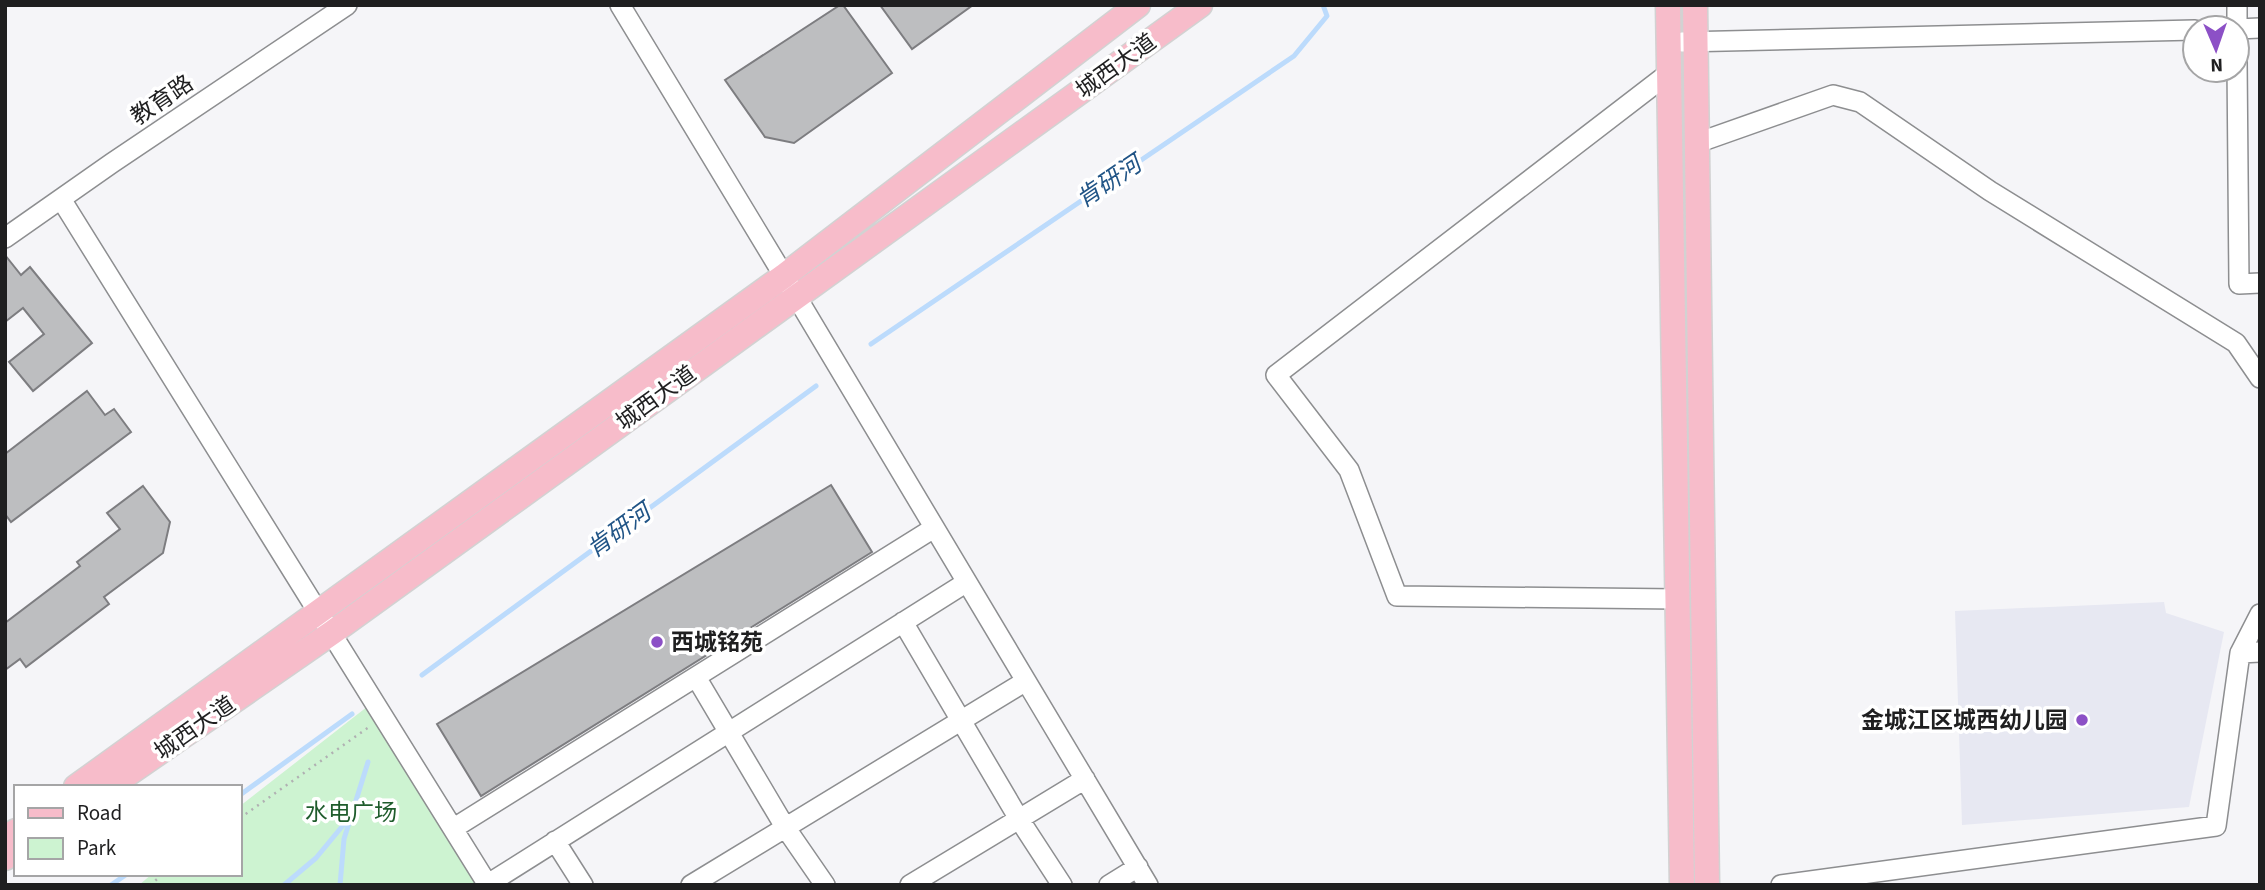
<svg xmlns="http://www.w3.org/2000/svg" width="2265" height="890" font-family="'Source Sans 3','Noto Sans SC',sans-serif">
	<rect width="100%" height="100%" fill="#f5f5f8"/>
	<path fill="#e7e8f2" d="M 2164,602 L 2166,613 L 2224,632 L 2189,807 L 1962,825 L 1955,611 Z"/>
	<path fill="#cdf3d1" d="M 372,703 L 478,885 L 139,885 L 152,874 L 240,874 L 240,806 Z"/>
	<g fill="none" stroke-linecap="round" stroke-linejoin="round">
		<path stroke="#bcdbfc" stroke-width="5" d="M 871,344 L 1294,56 L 1327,16 L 1323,5
			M 422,675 L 816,386
			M 240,795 L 352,714
			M 111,885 L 127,874
			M 284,885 L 316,858 L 350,817
			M 340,885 L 344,839 L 368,762"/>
	</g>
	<path fill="#bdbec0" stroke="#7d7d80" stroke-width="2" d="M 840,5 L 843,5 L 892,73 L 794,143 L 765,137 L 725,80 Z
		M 880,5 L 973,5 L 912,49 Z
		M 5,255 L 21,275 L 30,267 L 92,343 L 33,391 L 9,362 L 44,334 L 23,308 L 5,322 Z
		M 87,391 L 105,415 L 114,409 L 131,432 L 11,522 L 5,514 L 5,454 Z
		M 831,485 L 872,552 L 481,796 L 437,724 Z
		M 143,486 L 170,522 L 163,553 L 104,597 L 109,604 L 26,667 L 20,659 L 5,670 L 5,623 L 80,566 L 77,562 L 120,529 L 107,513 Z"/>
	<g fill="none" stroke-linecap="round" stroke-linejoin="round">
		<g stroke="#8d8e90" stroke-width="22">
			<path id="minor" d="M 620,5 L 784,276 L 1148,885
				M 2237,5 L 2237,28
				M 2237,29 L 2260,28
				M 1682,42 L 2195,30
				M 2237,61 L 2239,284 L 2260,283
				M 1669,73 L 1276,375 L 1349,470 L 1397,596 L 1677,599
				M 1697,143 L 1833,95 L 1860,102 L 1990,191 L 2236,343 L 2260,378
				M 61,199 L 488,885
				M 5,238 L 112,163 L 347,5
				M 903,622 L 1019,819 L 1062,885
				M 2240,653 L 2260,614
				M 696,677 L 785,827 L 825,885
				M 454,828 L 934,528
				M 555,841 L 583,885
				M 488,884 L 967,582
				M 691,885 L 1026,681
				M 910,885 L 1085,779
				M 1109,885 L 1138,867
				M 1781,885 L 2216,826 L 2240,653 L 2260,652"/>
		</g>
		<g stroke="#d2d2d2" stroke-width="27">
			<path id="major" d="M 1668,5 L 1682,885
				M 1695,5 L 1707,885
				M 76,787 L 784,276 L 1138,5
				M 109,787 L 333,632 L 1200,5
				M 5,838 L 16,831
				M 5,858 L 16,851"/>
		</g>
		<path stroke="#b0b0b2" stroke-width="2.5" stroke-dasharray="2 5" stroke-linecap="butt" d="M 240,818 L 369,727
			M 150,885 L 163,874"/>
		<use href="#minor" stroke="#fff" stroke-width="19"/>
		<use href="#major" stroke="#f7bcca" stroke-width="24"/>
	</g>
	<g fill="#8c50c6" stroke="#fff" stroke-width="2.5">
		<circle cx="657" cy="642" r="7"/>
		<circle cx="2082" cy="720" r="7"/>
	</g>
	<g text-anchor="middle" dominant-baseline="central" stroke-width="7" stroke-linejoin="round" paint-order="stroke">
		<g font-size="23" fill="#1f1f20" stroke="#fff">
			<text transform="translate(1116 66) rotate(-36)">城西大道</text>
			<text transform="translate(162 100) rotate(-34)">教育路</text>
			<text transform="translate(656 398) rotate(-36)">城西大道</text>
			<text transform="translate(195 728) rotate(-35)">城西大道</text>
		</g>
		<g font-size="23" font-weight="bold" fill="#1f1f20" stroke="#fff" text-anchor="start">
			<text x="671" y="642">西城铭苑</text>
			<text x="2068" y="720" text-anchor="end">金城江区城西幼儿园</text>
		</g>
		<g font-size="23" fill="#1f5c2c" stroke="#fff">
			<text x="351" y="812">水电广场</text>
		</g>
		<g font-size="24" font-style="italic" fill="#205486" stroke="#fff">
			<text transform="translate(1109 182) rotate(-34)">肯研河</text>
			<text transform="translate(619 531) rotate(-36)">肯研河</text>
		</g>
	</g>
	<rect width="2265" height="890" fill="none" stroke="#1f1f20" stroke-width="14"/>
	<rect x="14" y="785" width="228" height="91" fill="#ffffff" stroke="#a5a5a6" stroke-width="2"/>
	<rect x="28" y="808" width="35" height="10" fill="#f7bcca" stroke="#a5a5a6" stroke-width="2"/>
	<text x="77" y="820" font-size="21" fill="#1f1f20">Road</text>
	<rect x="28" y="838" width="35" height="21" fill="#cdf3d1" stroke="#a5a5a6" stroke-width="2"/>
	<text x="77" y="855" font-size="21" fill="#1f1f20">Park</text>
	<g transform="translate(2216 49) rotate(178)"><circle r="33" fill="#ffffff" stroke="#a5a5a6" stroke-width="2"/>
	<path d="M0-5L12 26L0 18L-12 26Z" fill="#8c50c6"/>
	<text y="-10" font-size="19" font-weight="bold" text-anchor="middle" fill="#1f1f20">N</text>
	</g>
</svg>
